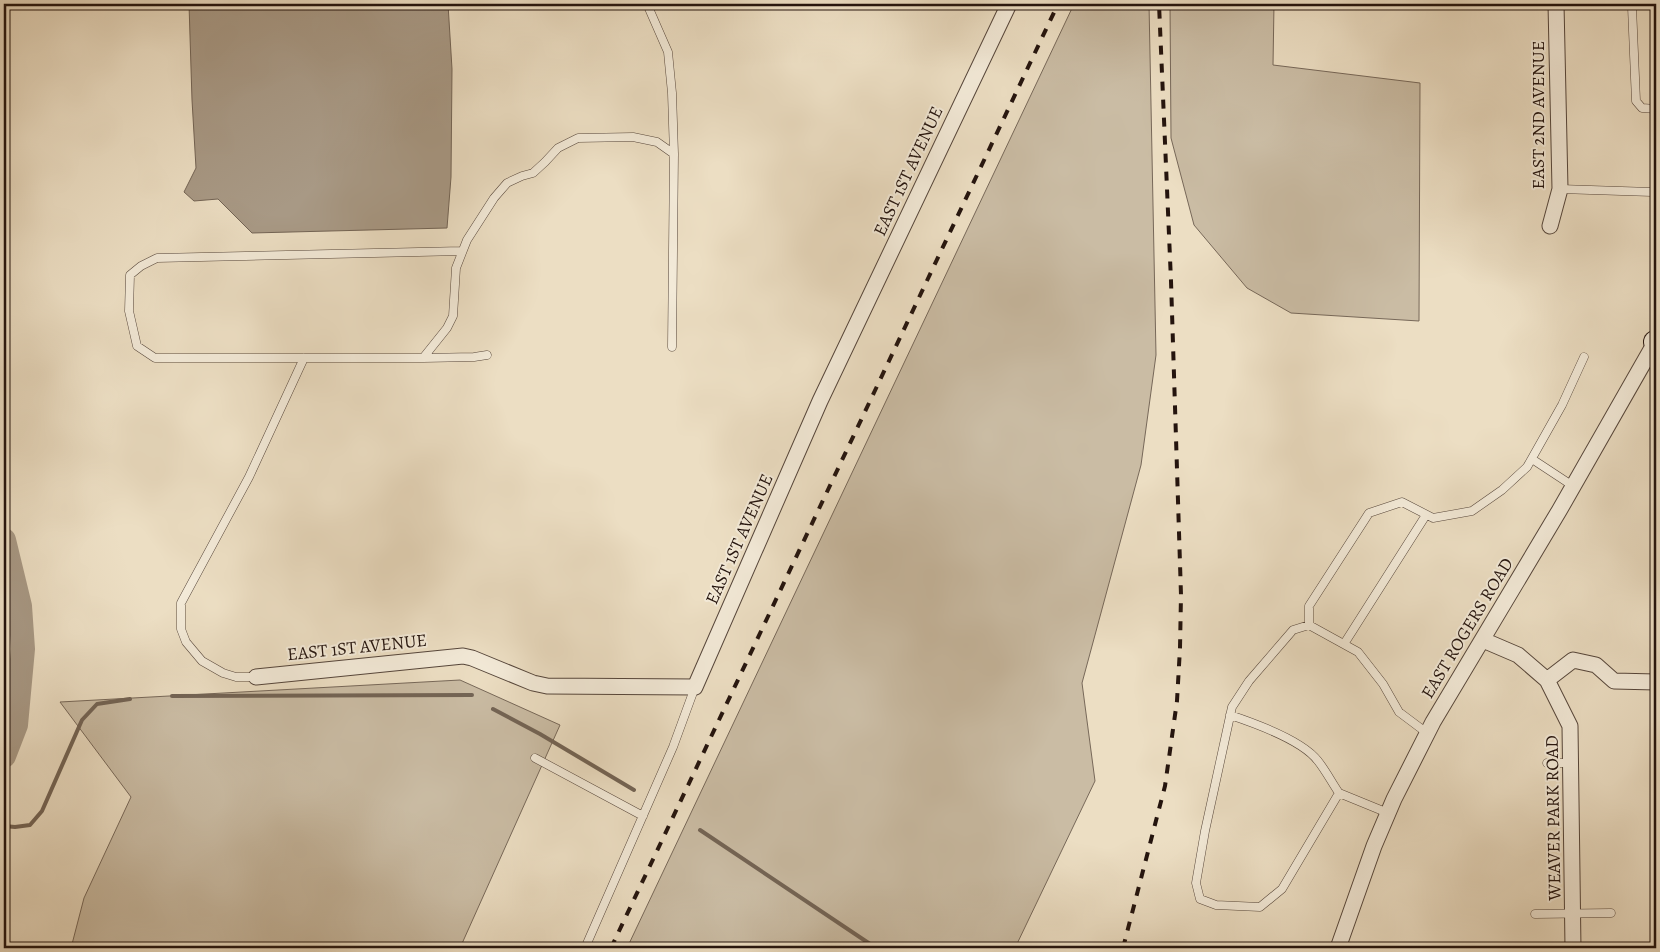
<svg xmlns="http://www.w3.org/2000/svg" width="1660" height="952" font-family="Alegreya,serif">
	<rect width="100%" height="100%" fill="#ecdec3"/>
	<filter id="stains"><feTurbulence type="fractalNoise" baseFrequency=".004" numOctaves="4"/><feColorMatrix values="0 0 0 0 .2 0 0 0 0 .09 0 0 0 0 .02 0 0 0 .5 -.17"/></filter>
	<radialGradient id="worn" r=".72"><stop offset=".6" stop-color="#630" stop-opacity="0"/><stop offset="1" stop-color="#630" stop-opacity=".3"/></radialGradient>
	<path fill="#cabca4" stroke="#776859" d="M 1074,4 L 1149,4 L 1156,355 L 1141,465 L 1082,683 L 1095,781 L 1015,948 L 627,948 Z
		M 1170,4 L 1274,4 L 1273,65 L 1420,83 L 1419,321 L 1291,313 L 1247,288 L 1194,225 L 1171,138 Z
		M 460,680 L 560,725 L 460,948 L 71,948 L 84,898 L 131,797 L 60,702 Z"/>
	<path fill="#a89985" stroke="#736455" d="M 189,4 L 448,4 L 452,69 L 451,177 L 447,228 L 252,233 L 218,199 L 194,201 L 184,192 L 196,168 L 192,100 Z"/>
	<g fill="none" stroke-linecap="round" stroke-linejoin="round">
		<path stroke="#736455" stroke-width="4" d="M 172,696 L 472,695
			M 493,709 L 540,734 L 634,790
			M 4,826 L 15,827 L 30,825 L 42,811 L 82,720 L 97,704 L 130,699
			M 700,830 L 876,948"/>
		<path stroke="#a89985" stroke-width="24" d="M 4,540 L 20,606 L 23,649 L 16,725 L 4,756"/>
		<g stroke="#56463b" stroke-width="9">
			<path id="lane" d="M 647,4 L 668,52 L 672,93 L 674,154
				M 1633,4 L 1632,7 L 1636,101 L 1642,108 L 1656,109
				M 1560,189 L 1652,192 L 1656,190
				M 462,251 L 157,258 L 141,266 L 130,275 L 129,311 L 137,346 L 155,358 L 423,358 L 447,328 L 453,316 L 456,268 L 467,240 L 494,198 L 507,183 L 522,176 L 533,173 L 545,162 L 558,148 L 578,138 L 633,137 L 657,142 L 674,154 L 672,347
				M 423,358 L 474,357 L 487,355
				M 1532,459 L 1573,486
				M 1309,625 L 1309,606 L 1369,513 L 1402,502 L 1433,518 L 1472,511 L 1502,490 L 1527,467 L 1562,405 L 1584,357
				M 1344,644 L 1426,515
				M 256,677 L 236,677 L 223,673 L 202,661 L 186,642 L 181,629 L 181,603 L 249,477 L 304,358
				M 1230,715 C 1254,723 1303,741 1318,761 C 1326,771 1332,783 1339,793 L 1282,889 L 1260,907 L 1216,905 L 1200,899 L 1196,883 L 1205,831 L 1232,707 L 1249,681 L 1293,630 L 1309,625 L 1358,652 L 1383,684 L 1399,712 L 1427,733
				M 535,758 L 643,816
				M 1547,763 L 1571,763
				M 1339,793 L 1388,813
				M 1535,914 L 1611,913
				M 585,948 L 673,747 L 695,687"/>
		</g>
		<g stroke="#56463b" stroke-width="17">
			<path id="street" d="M 1550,226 L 1560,189 L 1556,4
				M 1483,640 L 1518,655 L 1547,680 L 1570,726 L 1573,948
				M 256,677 L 463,656 L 472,658 L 533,683 L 547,686 L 695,687 L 820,401 L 1009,4
				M 1547,680 L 1573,660 L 1596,665 L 1614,681 L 1656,682
				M 1338,948 L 1374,846 L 1394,799 L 1433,722 L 1559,511 L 1656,341"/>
		</g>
		<g stroke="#24140e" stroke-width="24">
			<path id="secondary" d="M 1655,342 L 1656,342"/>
		</g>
		<use href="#lane" stroke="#f3ead8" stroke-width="8"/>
		<use href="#street" stroke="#f3ead8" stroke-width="15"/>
		<use href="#secondary" stroke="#f3ead8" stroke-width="22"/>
		<path stroke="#24140e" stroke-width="4" stroke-dasharray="9 9" stroke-linecap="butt" d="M 611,948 L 1058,4
			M 1123,948 L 1165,786 L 1177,701 L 1180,648 L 1181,595 L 1171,281 L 1159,4"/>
	</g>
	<g text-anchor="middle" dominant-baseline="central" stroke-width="4" stroke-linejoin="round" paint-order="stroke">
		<g font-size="18" fill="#24140e" stroke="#f3ead8">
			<text transform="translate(1538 115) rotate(-90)">EAST 2ND AVENUE</text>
			<text transform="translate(908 171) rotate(-65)">EAST 1ST AVENUE</text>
			<text transform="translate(739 539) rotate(-66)">EAST 1ST AVENUE</text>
			<text transform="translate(1467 628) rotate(-59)">EAST ROGERS ROAD</text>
			<text transform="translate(357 647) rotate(-6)">EAST 1ST AVENUE</text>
			<text transform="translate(1553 818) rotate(-91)">WEAVER PARK ROAD</text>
		</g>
	</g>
	<rect width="1660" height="952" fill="none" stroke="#ecdec3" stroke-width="20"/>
	<rect x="5" y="5" width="1650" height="942" fill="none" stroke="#24140e" stroke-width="2.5"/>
	<rect x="10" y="10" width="1640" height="932" fill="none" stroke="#24140e"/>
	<rect width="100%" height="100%" filter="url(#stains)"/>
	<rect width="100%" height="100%" fill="url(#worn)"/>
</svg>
